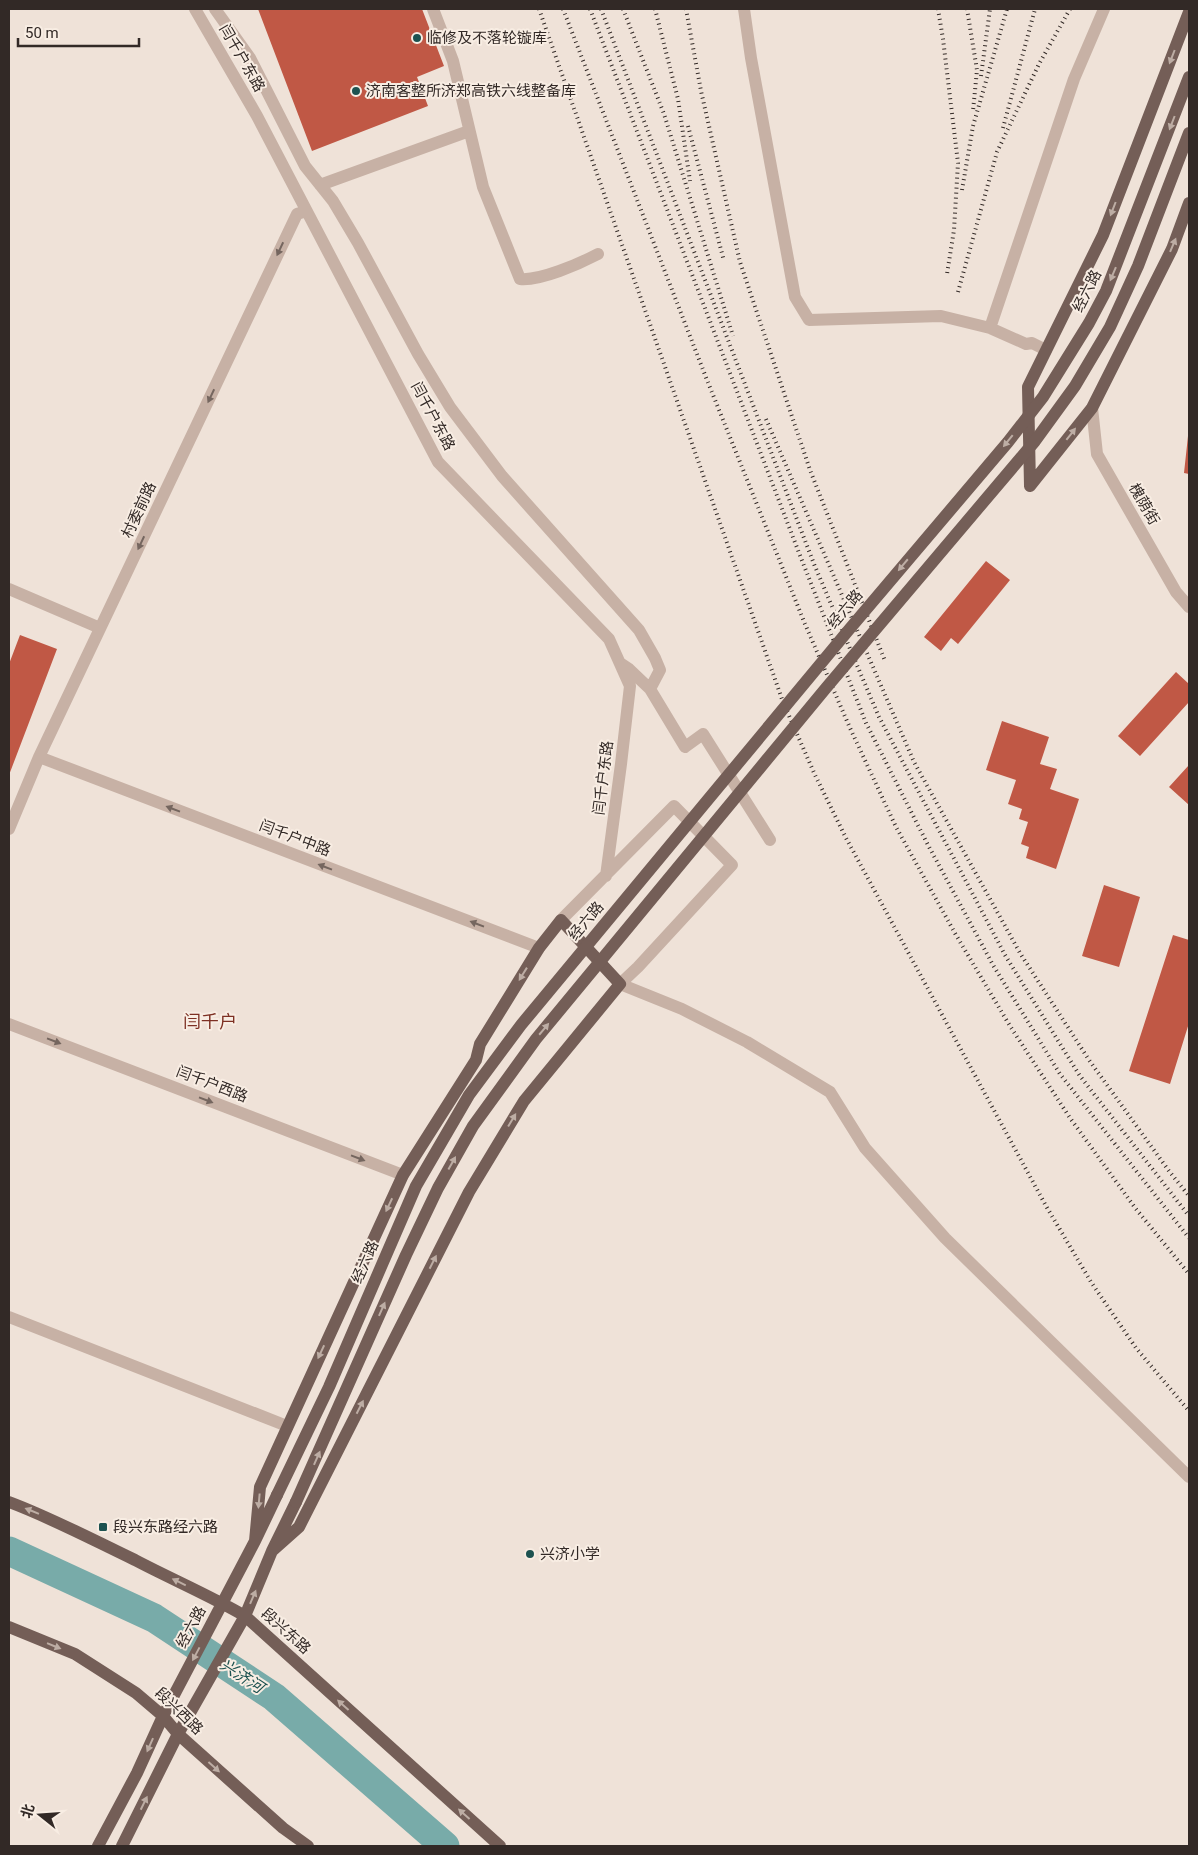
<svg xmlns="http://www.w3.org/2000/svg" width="1198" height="1855" font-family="Roboto,'Noto Sans SC',sans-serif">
	<rect width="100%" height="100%" fill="#efe2d8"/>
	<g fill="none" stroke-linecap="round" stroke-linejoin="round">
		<path stroke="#78aba9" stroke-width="29" d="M 9,1551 L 154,1618 L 274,1697 L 445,1846"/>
	</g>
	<path fill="#c05845" d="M 258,9 L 422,9 L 444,66 L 417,77 L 428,106 L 312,151 Z
		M 1188,436 L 1189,436 L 1189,474 L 1184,473 Z
		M 986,561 L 1010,580 L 958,644 L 951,638 L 941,651 L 924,637 Z
		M 20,635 L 57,649 L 9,775 L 9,664 Z
		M 1176,672 L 1189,684 L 1189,702 L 1140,756 L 1118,736 Z
		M 1002,721 L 1049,737 L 1040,764 L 1057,769 L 1050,789 L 1079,799 L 1056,869 L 1026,858 L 1029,847 L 1021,844 L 1028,822 L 1019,819 L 1022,809 L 1008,804 L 1016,780 L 986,770 Z
		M 1189,765 L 1189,805 L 1169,787 Z
		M 1104,885 L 1140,897 L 1119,967 L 1082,956 Z
		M 1173,935 L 1189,940 L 1189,1023 L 1170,1084 L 1129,1071 Z"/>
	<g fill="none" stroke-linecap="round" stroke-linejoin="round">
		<path stroke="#c7b1a5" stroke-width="12" d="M 195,9 L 257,116 L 438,462 L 609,639 L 630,686 L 621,764 L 606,876
			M 215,9 L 250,58 L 305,166 L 333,201 L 358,243 L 418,354 L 450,407 L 502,476 L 639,630 L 655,658 L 660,670 L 650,689 L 685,747 L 703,734 L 770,840
			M 433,9 L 453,61 L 483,187 L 520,279 C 540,281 579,264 598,254
			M 744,9 L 751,58 L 795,297 L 809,320 L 941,316 L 990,328 L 1026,344 L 1032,343 L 1046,350
			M 320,185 L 469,131
			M 990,328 L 1074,79 L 1104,9
			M 1092,408 L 1097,454 L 1176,592 L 1189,607
			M 9,589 L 100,628
			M 620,663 L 629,669 L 650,689
			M 39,757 L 539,948
			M 9,829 L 39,757 L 297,214 L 306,211
			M 561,920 L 674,806 L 732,865 L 638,967 L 620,984 L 682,1009 L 747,1042 L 830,1092 L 865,1148 L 945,1238 L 1189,1477
			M 9,1024 L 403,1175
			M 9,1317 L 287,1426"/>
		<path stroke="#745e57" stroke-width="12" d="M 1030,486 L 1028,387 L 1103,235 L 1189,12
			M 1030,486 L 1092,408 L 1172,249 L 1189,203
			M 9,1502 C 52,1518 93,1540 135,1560 C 171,1579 209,1595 245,1616 L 500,1846
			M 255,1541 L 260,1487 L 403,1175 L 476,1060 L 480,1044 L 539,948 L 561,920 L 620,984 L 524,1101 L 469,1192 L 299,1527 L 272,1551
			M 9,1627 L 75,1654 L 136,1693 L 163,1716 L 178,1734 L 283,1828 L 308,1846
			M 98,1846 L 137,1773 L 163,1716 L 255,1541 L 277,1495
			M 122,1846 L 178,1734 L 245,1616 L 272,1551 L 296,1502"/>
		<path stroke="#322926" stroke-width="4" stroke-dasharray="1 4" stroke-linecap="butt" d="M 539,9 L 783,702 L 815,775 L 846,838 L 1046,1206 L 1091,1282 L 1136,1348 L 1189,1411
			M 563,9 L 707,380 L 805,624 L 850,728 L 896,827 L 956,935 L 1010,1026 L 1070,1118 L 1136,1209 L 1189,1274
			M 590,9 L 801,558 L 866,723 L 928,845 L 993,965 L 1060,1074 L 1189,1238
			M 601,9 L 814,564 L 879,717 L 1005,955 L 1080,1076 L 1189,1216
			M 623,9 L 664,114 L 733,336
			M 655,9 L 678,99 L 690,181
			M 686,9 L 701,91 L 740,262 L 810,470 L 885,661
			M 938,9 L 943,39 L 958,163 L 954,230 L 947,274
			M 967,9 L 977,70 L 973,111
			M 981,76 L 990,9
			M 688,126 L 724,261
			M 1003,128 L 1035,9
			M 962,190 L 973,126 L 1007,9
			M 958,292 L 997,152 L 1039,64 L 1070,9
			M 766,419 L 914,762 L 1020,953 L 1089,1060 L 1169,1171 L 1189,1196"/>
		<path stroke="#745e57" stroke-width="12" d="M 277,1495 L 329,1387 L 416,1186 L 469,1095 L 521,1025 L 847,632 L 1008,442 L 1043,397 L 1089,323 L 1106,291 L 1189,77
			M 296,1502 L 406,1255 L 438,1188 L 473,1126 L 536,1039 L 826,688 L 1035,441 L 1075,386 L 1110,327 L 1138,266 L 1189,133"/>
	</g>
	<defs><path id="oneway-solid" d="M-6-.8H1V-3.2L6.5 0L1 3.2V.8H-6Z" transform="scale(1.25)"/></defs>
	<g fill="#bdada4">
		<use href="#oneway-solid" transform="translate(1172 57) rotate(111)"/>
		<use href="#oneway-solid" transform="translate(1172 123) rotate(111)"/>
		<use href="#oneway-solid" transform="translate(1113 209) rotate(111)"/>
		<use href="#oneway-solid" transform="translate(1173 245) rotate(-67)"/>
		<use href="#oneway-solid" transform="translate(1113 274) rotate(113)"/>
		<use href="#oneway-solid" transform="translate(1071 434) rotate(-52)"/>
		<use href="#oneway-solid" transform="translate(1008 441) rotate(129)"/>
		<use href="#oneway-solid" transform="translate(903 565) rotate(130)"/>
		<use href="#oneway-solid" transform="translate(523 974) rotate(122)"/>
		<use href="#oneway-solid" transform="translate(544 1029) rotate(-50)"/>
		<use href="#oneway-solid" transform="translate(512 1120) rotate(-59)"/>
		<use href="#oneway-solid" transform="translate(452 1163) rotate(-61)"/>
		<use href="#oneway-solid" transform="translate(389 1205) rotate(115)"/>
		<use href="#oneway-solid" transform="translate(433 1262) rotate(-63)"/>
		<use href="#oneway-solid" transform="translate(382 1309) rotate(-66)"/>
		<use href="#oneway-solid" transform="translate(321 1352) rotate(115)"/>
		<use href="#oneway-solid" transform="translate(360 1407) rotate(-63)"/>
		<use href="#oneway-solid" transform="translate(317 1458) rotate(-66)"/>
		<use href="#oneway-solid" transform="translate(259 1501) rotate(95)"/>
		<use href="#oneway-solid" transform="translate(32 1511) rotate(-158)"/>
		<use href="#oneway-solid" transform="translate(179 1582) rotate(-154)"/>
		<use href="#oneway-solid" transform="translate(253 1597) rotate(-67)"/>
		<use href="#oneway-solid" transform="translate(54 1646) rotate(22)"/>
		<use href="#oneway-solid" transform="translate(196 1654) rotate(118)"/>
		<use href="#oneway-solid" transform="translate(343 1705) rotate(-138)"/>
		<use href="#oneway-solid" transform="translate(150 1745) rotate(114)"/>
		<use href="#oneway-solid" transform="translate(214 1767) rotate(42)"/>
		<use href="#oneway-solid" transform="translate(144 1803) rotate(-64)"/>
		<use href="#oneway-solid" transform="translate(464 1814) rotate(-138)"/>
	</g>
	<g fill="#75665f">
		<use href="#oneway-solid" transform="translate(280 249) rotate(115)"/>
		<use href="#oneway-solid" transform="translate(211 396) rotate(115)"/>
		<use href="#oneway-solid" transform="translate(141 543) rotate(115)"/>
		<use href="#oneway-solid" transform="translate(173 809) rotate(-159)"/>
		<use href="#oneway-solid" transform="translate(325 867) rotate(-159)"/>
		<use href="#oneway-solid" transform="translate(477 924) rotate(-159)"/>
		<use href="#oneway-solid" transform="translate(54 1041) rotate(21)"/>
		<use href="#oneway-solid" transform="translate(206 1100) rotate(21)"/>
		<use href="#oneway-solid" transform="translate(358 1158) rotate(21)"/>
	</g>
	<g fill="#1d5250" stroke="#f8ede3" stroke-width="2">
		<circle cx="417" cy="38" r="5"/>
		<circle cx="356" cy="91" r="5"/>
		<rect x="98" y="1522" width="10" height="10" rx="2.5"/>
		<circle cx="530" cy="1554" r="5"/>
	</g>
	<g text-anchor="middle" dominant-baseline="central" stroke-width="4" stroke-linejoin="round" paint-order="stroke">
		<g font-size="15" fill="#322926" stroke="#f8ede3" text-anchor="start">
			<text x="427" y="38">临修及不落轮镟库</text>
			<text x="366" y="91">济南客整所济郑高铁六线整备库</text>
			<text x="113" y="1527">段兴东路经六路</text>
			<text x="540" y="1554">兴济小学</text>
		</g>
		<g font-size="15" fill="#322926" stroke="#f8ede3">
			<text transform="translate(242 58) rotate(60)">闫千户东路</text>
			<text transform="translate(1087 291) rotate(-63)">经六路</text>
			<text transform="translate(433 416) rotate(62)">闫千户东路</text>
			<text transform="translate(1144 504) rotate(60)">槐荫街</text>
			<text transform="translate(139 510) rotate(-65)">村委前路</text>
			<text transform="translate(845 609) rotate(-50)">经六路</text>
			<text transform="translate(603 778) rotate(-83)">闫千户东路</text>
			<text transform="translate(295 838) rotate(21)">闫千户中路</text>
			<text transform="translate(586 921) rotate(-50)">经六路</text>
			<text transform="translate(212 1084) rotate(21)">闫千户西路</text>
			<text transform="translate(365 1262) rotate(-66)">经六路</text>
			<text transform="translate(191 1627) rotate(-62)">经六路</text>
			<text transform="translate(286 1631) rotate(42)">段兴东路</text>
			<text transform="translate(179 1711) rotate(44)">段兴西路</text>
		</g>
		<g font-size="16" font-style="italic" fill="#1d5250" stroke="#f8ede3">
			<text transform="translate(242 1676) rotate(33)">兴济河</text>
		</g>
		<g font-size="18" fill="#7d3023" stroke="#f8ede3">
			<text x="210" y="1021">闫千户</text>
		</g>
	</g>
	<rect width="1198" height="1855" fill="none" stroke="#322926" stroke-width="20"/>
	<g transform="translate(40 1815) rotate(287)" stroke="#f8ede3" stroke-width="4" paint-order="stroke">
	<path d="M0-4L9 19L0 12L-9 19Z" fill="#322926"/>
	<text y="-8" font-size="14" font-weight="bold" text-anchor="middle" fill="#322926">北</text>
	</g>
	<path d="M18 38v8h121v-8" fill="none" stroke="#322926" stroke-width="2.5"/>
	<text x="25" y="38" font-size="15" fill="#322926" stroke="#f8ede3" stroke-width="4" paint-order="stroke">50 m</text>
</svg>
